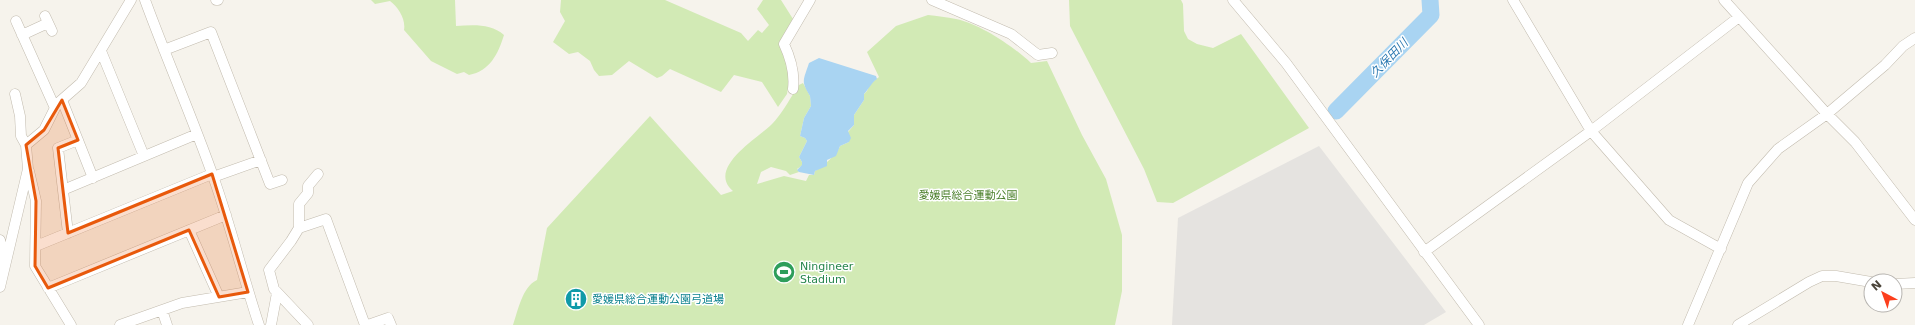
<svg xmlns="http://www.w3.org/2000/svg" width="1915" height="325" font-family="'DejaVu Sans','Noto Sans JP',sans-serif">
	<rect width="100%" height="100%" fill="#f6f3ec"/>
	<path fill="#d2eab5" d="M 371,0 L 455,0 L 456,26 C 472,25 491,23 504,35 C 498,54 490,71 469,75 L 464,72 L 457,74 L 431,61 L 404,30 C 406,19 398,7 390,1 L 375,4 Z
		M 561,0 L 665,0 L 741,33 L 748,41 L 758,30 L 762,33 L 769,25 L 757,9 L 763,0 L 781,0 L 793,19 L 780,42 L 789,63 L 791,86 L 788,88 L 787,94 L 778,107 L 762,82 L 734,75 L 721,92 L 670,69 L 662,76 L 657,78 L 629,61 L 612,75 L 599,76 L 594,70 L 590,61 L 578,52 L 569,54 L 553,42 L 565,21 L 560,12 Z
		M 1069,0 L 1181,0 L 1183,4 L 1184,31 L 1188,39 L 1197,44 L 1213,48 L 1241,34 L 1309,128 L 1173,203 L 1157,202 L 1144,169 L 1070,26 Z
		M 928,15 C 937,16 947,17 956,19 C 980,24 1013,46 1031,63 L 1047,61 L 1082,135 L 1106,179 L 1122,235 L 1122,291 L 1115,325 L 513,325 C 518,311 522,287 537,280 L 547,228 L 650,116 L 721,195 L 733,191 C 706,168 758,138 772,124 C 781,115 788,102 795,91 L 795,87 L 803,83 L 810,96 L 811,106 L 804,118 L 800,136 L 805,138 L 807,141 L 799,157 L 802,162 L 803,165 L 797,169 L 799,172 L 790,175 L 786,171 L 771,167 L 761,172 L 757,184 L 784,176 L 806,181 L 809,175 L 814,175 L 815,171 C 822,168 838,153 840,146 L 849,142 L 848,132 L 854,125 L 854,115 L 864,100 L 864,94 L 867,91 L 870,84 L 879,77 L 867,52 L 896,26 Z"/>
	<path fill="#e5e3e0" d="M 1319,146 L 1446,312 L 1424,325 L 1172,325 L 1178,218 Z"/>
	<path fill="#a9d4f2" d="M 819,58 L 876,76 L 877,79 C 871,83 869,89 864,94 L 864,100 L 854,115 L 854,125 L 848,131 L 851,138 L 849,142 L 840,146 L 836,156 L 827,160 L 827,166 L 815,171 L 814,175 L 799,172 L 797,170 L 802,165 L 802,162 L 799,157 L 807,141 L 805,138 L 800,136 L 804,118 L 811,106 L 810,96 C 801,81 803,81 809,63 Z"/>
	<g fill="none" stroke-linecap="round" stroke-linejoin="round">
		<path stroke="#a9d4f2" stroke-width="17" d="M 1336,111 L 1431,15 L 1430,0"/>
		<g stroke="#c2bbae" stroke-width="11">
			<path id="minor" d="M 145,0 C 167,60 193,119 214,179 C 231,227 243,277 259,325
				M 216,0 L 218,0
				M 932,0 L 1011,34 L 1038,55 L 1052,53
				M 1233,0 L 1286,63 L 1479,325
				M 1513,0 L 1591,131 L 1669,220 L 1721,249
				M 1724,0 L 1827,114 L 1855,142 L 1915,220
				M 45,16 L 52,31
				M 16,21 L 55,108
				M 22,35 L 48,23
				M 164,50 L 211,32 L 270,184 L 282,180
				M 101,51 L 144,156
				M 793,89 C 795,73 791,59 784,44 L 810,0
				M 15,94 L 20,116 L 21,136 L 26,145
				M 62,100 L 93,178
				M 29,171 L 36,201 L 35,266 L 71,325
				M 213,177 L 261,160
				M 63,190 L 197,134
				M 299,228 L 326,219 L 365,325
				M 189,230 L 219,297
				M 68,233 L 58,148 L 78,140
				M 0,240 L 4,264
				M 36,246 L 212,174
				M 1424,252 L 1591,131 L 1739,17
				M 1895,284 L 1915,283
				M 0,287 L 28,169 L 26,145 L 44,130 L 57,104 L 81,83 L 131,0
				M 48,288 L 226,215
				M 162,310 L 167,325
				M 120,325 L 182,303 L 248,292
				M 271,325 L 277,293
				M 308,325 L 274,289 L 269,270 L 291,241 L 299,228 L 299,204 L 308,193 L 308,186 L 318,174
				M 368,325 L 388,318 L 391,325
				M 1688,325 L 1748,183 L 1778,149 L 1827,114 L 1885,65 L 1903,46 L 1915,38
				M 1738,325 L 1809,282 L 1822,276 L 1836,276 L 1871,282"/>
		</g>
		<use href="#minor" stroke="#fff" stroke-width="10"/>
	</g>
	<path fill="#e8590c" fill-opacity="0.2" stroke="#e8590c" stroke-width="3" stroke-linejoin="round" d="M 62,100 L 78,140 L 58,148 L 68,233 L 212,174 L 248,292 L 219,297 L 189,230 L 48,288 L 35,266 L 36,201 L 26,145 L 44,130 Z"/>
	<defs>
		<g id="stadium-disc" transform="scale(1.15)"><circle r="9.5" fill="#2e9e5b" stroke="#fff"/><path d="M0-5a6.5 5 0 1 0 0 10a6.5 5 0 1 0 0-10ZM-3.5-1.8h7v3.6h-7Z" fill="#fff"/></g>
		<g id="building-disc" transform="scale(1.15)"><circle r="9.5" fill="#0f9aa8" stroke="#fff"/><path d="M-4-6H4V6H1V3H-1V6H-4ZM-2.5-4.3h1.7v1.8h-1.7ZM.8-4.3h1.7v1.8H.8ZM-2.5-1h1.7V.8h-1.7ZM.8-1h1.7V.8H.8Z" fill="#fff"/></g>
	</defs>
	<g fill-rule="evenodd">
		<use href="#stadium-disc" x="784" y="272"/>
		<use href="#building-disc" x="576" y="299"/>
	</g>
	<g text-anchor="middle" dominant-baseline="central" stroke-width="3" stroke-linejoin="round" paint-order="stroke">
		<g font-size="11" fill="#4a7f2a" stroke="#fff">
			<text x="968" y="195">愛媛県総合運動公園</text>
		</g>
		<g font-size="11" fill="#27864d" stroke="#fff" text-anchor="start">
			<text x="800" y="266">Ningineer<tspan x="800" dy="13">Stadium</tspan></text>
		</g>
		<g font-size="11" fill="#0d838f" stroke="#fff" text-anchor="start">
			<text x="592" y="299">愛媛県総合運動公園弓道場</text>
		</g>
		<g font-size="12" font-style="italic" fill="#2e7ab2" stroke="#fff">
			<text transform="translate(1389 58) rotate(-46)">久保田川</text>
		</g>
	</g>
	<g transform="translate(1883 293) rotate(319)"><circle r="19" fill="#ffffff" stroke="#b7b4b0"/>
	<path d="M0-3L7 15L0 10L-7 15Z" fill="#fc3f1d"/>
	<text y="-6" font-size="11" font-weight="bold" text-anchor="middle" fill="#4b4439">N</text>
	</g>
</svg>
